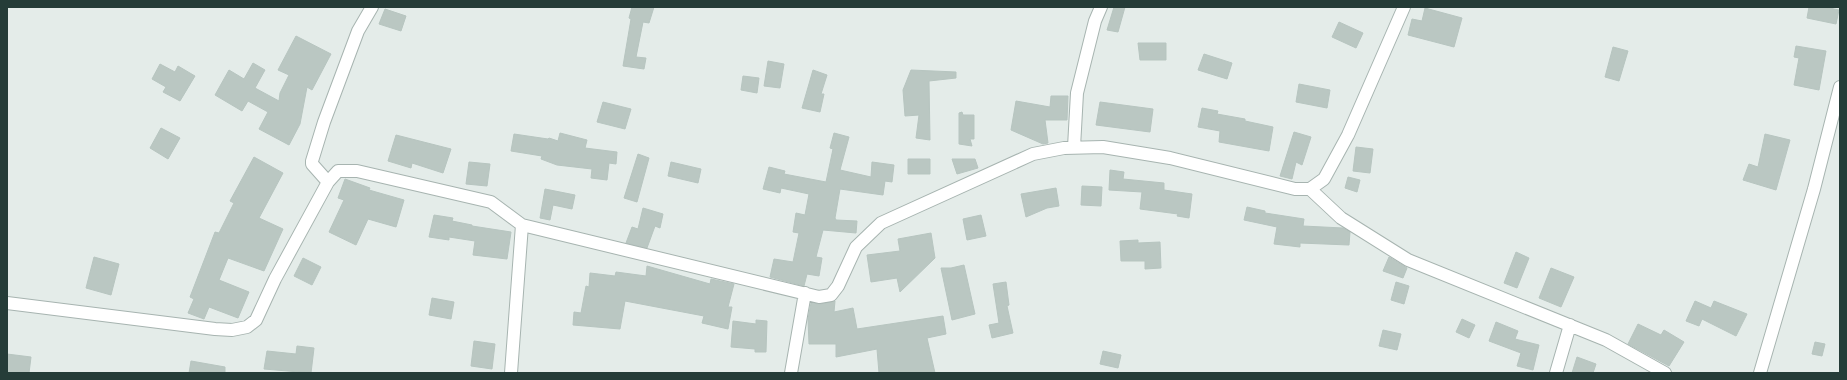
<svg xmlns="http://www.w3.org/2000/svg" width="1847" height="380" font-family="Figtree,sans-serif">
	<rect width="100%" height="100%" fill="#e4ece9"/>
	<path fill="#bac7c2" stroke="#b7c5c0" d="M 632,7 L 654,7 L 649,23 L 643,22 L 636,57 L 646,58 L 644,69 L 623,66 L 631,19 L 629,18 Z
		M 1114,7 L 1125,7 L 1118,32 L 1107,30 Z
		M 1809,7 L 1825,7 L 1839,10 L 1836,24 L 1807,18 Z
		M 1425,8 L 1462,18 L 1454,47 L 1408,35 L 1412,19 L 1422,21 Z
		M 385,9 L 406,16 L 401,31 L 379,24 Z
		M 1339,22 L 1363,33 L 1356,48 L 1332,37 Z
		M 296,36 L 331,54 L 312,90 L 307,87 L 300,124 L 289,145 L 259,129 L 268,112 L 248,101 L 242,111 L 215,95 L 229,70 L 244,79 L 253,63 L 265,70 L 255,88 L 279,101 L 280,93 L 289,75 L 278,70 Z
		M 1138,43 L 1166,43 L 1166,60 L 1140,60 Z
		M 1796,46 L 1826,51 L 1819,90 L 1794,85 L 1799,58 L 1794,57 Z
		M 1613,47 L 1628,51 L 1619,81 L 1605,77 Z
		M 1204,54 L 1232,63 L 1227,79 L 1198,70 Z
		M 768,61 L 784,64 L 780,88 L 764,86 Z
		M 160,64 L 175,72 L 178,66 L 195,76 L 180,101 L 163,92 L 166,87 L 152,79 Z
		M 813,70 L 827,75 L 821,94 L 824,94 L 820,112 L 802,108 Z
		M 911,70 L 956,72 L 956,78 L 929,81 L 930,140 L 916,138 L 919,115 L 905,116 L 903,90 Z
		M 743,76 L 759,78 L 757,93 L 741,90 Z
		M 1299,84 L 1330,90 L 1327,108 L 1296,102 Z
		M 1051,96 L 1068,96 L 1067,120 L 1045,120 L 1048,143 L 1043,144 L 1011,130 L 1016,101 L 1050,107 Z
		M 603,102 L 631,109 L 625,129 L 597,122 Z
		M 1100,102 L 1153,109 L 1150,132 L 1096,125 Z
		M 1202,108 L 1218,111 L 1217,114 L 1245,119 L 1245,121 L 1273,127 L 1269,151 L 1219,142 L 1220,131 L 1198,127 Z
		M 962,112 L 963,115 L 974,115 L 974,139 L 970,139 L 972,146 L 959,144 L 959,113 Z
		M 161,128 L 180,138 L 168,159 L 150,148 Z
		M 1294,132 L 1311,137 L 1302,165 L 1296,162 L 1292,179 L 1280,176 Z
		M 560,133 L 587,140 L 585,148 L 617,152 L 616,164 L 609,163 L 607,180 L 591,178 L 592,169 L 557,165 L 541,159 L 542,156 L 511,151 L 514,134 L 548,139 L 549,138 L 558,141 Z
		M 834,133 L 849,137 L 840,170 L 871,177 L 872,162 L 894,165 L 892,182 L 885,181 L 883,195 L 840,189 L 835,218 L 836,220 L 857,221 L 856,233 L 823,230 L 816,257 L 822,258 L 819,276 L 807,274 L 804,286 L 770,277 L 774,259 L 793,262 L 799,233 L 793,232 L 796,213 L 805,215 L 809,194 L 781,188 L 780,193 L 763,189 L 769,167 L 785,171 L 784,174 L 826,182 L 833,149 L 830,148 Z
		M 1765,134 L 1790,140 L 1776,190 L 1743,180 L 1749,164 L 1758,167 Z
		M 396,135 L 451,149 L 443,173 L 412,163 L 411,168 L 388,161 Z
		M 1356,147 L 1373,149 L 1370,173 L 1353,171 Z
		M 638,154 L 649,158 L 637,202 L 624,198 Z
		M 254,157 L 283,173 L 259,218 L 283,229 L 264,271 L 228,258 L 219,280 L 249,292 L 238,318 L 209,307 L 204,319 L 188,313 L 194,299 L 190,297 L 215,232 L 219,233 L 234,203 L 230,201 Z
		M 908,159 L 930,159 L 930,174 L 908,174 Z
		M 952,159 L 975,159 L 978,168 L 957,174 Z
		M 469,162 L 490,164 L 487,186 L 466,184 Z
		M 671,162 L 701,169 L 698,183 L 668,176 Z
		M 1110,170 L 1124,172 L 1123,179 L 1164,183 L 1164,190 L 1192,194 L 1189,218 L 1177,216 L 1178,214 L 1140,209 L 1142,192 L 1109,190 Z
		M 1348,177 L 1360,180 L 1357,192 L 1345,188 Z
		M 345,179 L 370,188 L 369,190 L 404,200 L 396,227 L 368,219 L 356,245 L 329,232 L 344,200 L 338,198 Z
		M 1082,186 L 1102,187 L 1101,206 L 1081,205 Z
		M 1056,188 L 1059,206 L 1047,208 L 1026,217 L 1021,194 Z
		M 545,189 L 575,195 L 572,209 L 553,205 L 550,220 L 540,218 Z
		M 1247,207 L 1265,211 L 1265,213 L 1304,219 L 1303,226 L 1343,228 L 1350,232 L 1349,245 L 1300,243 L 1300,247 L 1274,244 L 1277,227 L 1244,220 Z
		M 643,208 L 663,214 L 660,228 L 655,226 L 647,248 L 626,243 L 632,227 L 638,229 Z
		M 434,215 L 453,218 L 452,221 L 472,225 L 472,226 L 511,232 L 507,259 L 473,255 L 475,241 L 449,237 L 449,240 L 429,237 Z
		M 981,215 L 986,236 L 967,240 L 963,219 Z
		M 931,233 L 935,258 L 900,292 L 897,278 L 871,282 L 867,255 L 900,251 L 898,239 Z
		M 1138,240 L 1138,243 L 1160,242 L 1161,268 L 1145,269 L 1145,261 L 1121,261 L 1120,241 Z
		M 1516,252 L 1529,258 L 1517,288 L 1504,283 Z
		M 94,257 L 119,264 L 111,295 L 86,288 Z
		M 1389,257 L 1407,268 L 1403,278 L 1383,271 Z
		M 303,258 L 321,267 L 312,285 L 294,276 Z
		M 964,265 L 975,314 L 952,320 L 941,268 L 951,268 Z
		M 647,266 L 710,284 L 711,279 L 734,284 L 728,307 L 732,307 L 728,329 L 702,323 L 704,316 L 625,301 L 620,329 L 573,325 L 574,312 L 581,313 L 586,286 L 589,287 L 590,273 L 615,276 L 616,272 L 646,276 Z
		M 1551,268 L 1574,277 L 1561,307 L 1539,298 Z
		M 1006,282 L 1009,305 L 1007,306 L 1013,333 L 992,338 L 989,325 L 999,323 L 993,284 Z
		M 1396,282 L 1409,286 L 1404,304 L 1391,300 Z
		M 432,298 L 454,302 L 451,319 L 429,315 Z
		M 835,301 L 834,312 L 853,308 L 857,329 L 943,316 L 946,334 L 927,338 L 935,373 L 879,373 L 877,349 L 836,357 L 836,344 L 809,344 L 808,319 L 811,303 L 820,304 Z
		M 1695,301 L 1711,308 L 1714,301 L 1747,314 L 1736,336 L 1702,319 L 1699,326 L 1686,321 Z
		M 1462,319 L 1475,325 L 1469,338 L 1456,332 Z
		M 756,320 L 767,321 L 766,352 L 755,352 L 755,349 L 731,347 L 733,321 L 756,324 Z
		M 1496,322 L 1518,331 L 1515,339 L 1539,345 L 1533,370 L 1517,366 L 1521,353 L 1489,341 Z
		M 1638,324 L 1661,335 L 1664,330 L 1684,342 L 1669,366 L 1628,344 Z
		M 1383,330 L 1401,334 L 1397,350 L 1379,346 Z
		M 474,341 L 495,344 L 492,369 L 471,366 Z
		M 1815,342 L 1825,344 L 1822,356 L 1812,354 Z
		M 297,346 L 314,348 L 311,373 L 264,369 L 267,351 L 296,354 Z
		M 1103,351 L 1121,355 L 1118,368 L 1100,364 Z
		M 7,354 L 31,357 L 29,373 L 7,373 Z
		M 1577,357 L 1596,364 L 1593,373 L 1572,373 Z
		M 191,361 L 225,367 L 225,373 L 189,373 Z"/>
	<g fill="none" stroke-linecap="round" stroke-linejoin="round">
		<g stroke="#a7b4b0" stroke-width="14">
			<path id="minor" d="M 1074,147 L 1077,93 L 1095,21 L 1101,7
				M 328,182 L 312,164 L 312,161 L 324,122 L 358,31 L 372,7
				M 1310,189 L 1341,218 L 1408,260 L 1606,340 L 1665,373
				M 7,303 L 215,329 L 232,330 L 247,327 L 256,320 L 275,279 L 328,182 L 338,171 L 357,171 L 491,202 L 522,225 L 819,297 L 831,295 L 838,286 L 856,247 L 881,223 L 1033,154 L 1064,148 L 1103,147 L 1170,158 L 1295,189 L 1310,189 L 1324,179 L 1348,135 L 1404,7
				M 511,373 L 522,225
				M 791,373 L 805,293
				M 1556,373 L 1570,325
				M 1760,373 L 1814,189 L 1840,87"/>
		</g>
		<use href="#minor" stroke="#fff" stroke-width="12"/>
	</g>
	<rect width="1847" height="380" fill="none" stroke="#253c38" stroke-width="16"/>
</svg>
